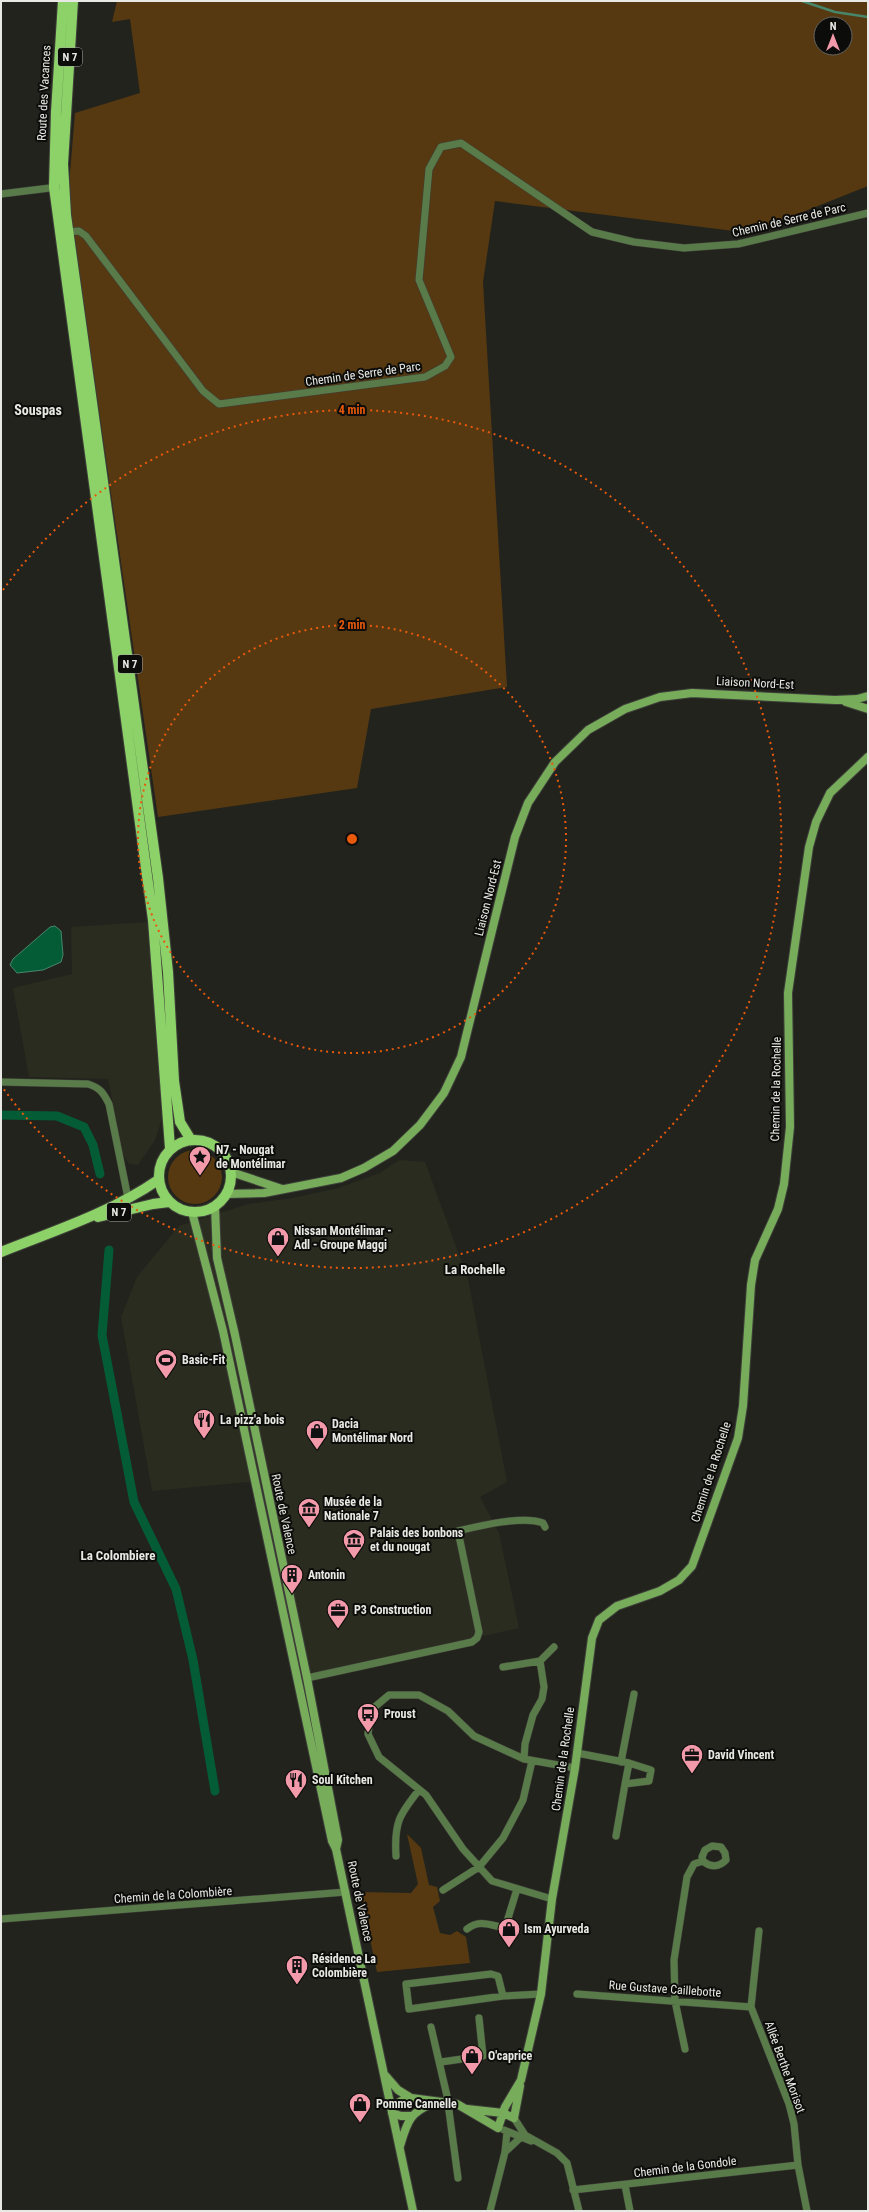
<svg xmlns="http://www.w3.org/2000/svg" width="869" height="2212" font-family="'Roboto Condensed',sans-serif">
	<rect width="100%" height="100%" fill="#22231d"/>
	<path fill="#2b2c20" d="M 148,922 L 162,1119 L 155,1140 L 138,1165 L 129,1164 L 123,1154 L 108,1079 L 29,1077 L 13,988 L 72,974 L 71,927 Z
		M 399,1160 L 425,1162 L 468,1279 L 507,1482 L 480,1497 L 499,1533 L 519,1628 L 310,1675 L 270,1480 L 152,1491 L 121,1317 L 137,1277 L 179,1226 L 248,1204 L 293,1198 L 338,1188 L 380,1173 Z"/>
	<path fill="#563911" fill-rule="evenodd" d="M 117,1 L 868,1 L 868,186 L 750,233 L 495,201 L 483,282 L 507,687 L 371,709 L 357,788 L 158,817 L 68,197 L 75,113 L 140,93 L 130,19 L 112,22 ZM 821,24 L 845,24 L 845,48 L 821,48 Z
		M168 1177a27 27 0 1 1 54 0a27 27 0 1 1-54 0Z
		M 407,1834 L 421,1848 L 429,1885 L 437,1887 L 440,1901 L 433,1907 L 440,1933 L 450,1935 L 457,1931 L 466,1937 L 470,1963 L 377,1972 L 360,1892 L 411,1893 L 418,1884 Z"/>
	<path fill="#045c37" stroke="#48866b" d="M 55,926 L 61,931 L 63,955 L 61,962 L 43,970 L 17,973 L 10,965 L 13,959 L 50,927 Z"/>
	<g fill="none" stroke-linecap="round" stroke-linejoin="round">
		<path stroke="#48866b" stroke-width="2.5" d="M 802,1 L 835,12 L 868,17"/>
		<path stroke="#045c37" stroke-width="9" d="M 1,1115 L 57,1116 L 84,1127 L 93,1145 L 100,1174
			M 109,1250 L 102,1335 L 134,1502 L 176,1589 L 193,1660 L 215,1791"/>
		<g stroke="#3e3f39" stroke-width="8">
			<path id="street" d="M 1,194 L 58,187
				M 64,232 L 79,231 L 86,236 L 203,391 L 219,404 L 425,377 L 445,366 L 451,357 L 419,280 L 429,169 L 441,147 L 461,143 L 592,232 L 634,242 L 684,248 L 738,244 L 868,213
				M 1,1082 L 88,1084 C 100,1088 103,1092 109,1104 L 128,1198
				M 540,1661 L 554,1647
				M 503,1667 L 540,1661 L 544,1687 L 542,1699 L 533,1715 L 525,1744 L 524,1759
				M 307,1678 L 472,1642 L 477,1638 L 479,1632 L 458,1531 C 479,1526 523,1515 543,1523 L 545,1527
				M 577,1753 L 629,1763 L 651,1770 L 649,1781 L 625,1784 L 616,1836
				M 621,1762 L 634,1694
				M 625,1784 L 629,1763
				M 396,1856 C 394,1823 399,1815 419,1790
				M 443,1890 L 479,1867 L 503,1838 L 523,1800 L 532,1761
				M 552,1899 L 492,1881 L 463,1849 L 426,1795 L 379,1757 L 368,1734 L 371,1710 L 389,1695 L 419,1695 L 448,1711 L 474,1736 L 524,1759 L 575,1768
				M 1,1919 L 346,1892
				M 467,1929 C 479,1919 490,1925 505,1928 L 517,1889
				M 759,1931 L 751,2007 L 789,2104 L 794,2124 L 798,2165 L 807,2211
				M 577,1994 L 751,2007
				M 503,1996 L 498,1976 L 491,1974 L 406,1984 L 409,2009 L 503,1996 L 541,1994
				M 431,2027 L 447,2096 L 458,2178
				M 685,2049 L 675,2001 L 674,1960 L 687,1877 L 694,1864 L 703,1861 L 702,1857 L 705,1850 L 712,1846 L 721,1847 L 725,1853 L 726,1860 C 719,1867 711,1868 703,1861
				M 441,2062 L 483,2056 L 479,2018
				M 514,2118 L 525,2135 L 557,2153 L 567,2163 L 579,2211
				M 504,2130 L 531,2141
				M 505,2152 L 520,2138
				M 625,2185 L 630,2211
				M 573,2190 L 798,2165
				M 490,2211 L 505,2152 L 507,2132"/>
		</g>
		<g stroke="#3e3f39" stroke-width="10">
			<path id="secondary" d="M 846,702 L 868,709
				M 231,1172 L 282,1189
				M 226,1194 L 264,1193 L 341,1178 L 364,1168 L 393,1151 L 420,1125 L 444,1093 L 461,1057 L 515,837 L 528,803 L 555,762 L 588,730 L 625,709 L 660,697 L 692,693 L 835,700 L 857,699 L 868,696
				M 215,1206 L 217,1258 L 235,1335 L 307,1678 L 338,1840 L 336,1849
				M 192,1212 L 223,1331 L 332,1841 L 336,1849 L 413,2211
				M 385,2075 L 398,2090 L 411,2098 L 457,2104 L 498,2128 L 505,2107 L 521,2080 L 541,1994 L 552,1899 L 575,1768 L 592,1638 L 599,1620 L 617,1606 L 660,1591 L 679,1580 L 692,1566 L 738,1438 L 743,1406 L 751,1285 L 755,1260 L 778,1209 L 784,1184 L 790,1127 L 788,993 L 809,847 L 816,822 L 830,793 L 868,757
				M 391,2107 L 403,2100 L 411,2098
				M 467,2109 L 503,2113 L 514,2118 L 520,2086
				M 392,2113 L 401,2116 L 411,2116
				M 400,2146 C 407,2123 409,2112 434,2103"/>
		</g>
		<g stroke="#3e3f39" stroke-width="12">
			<path id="primary" d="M 63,1 L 56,112 L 54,187 L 153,920 L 170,1148
				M 73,1 L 63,164 L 66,215 L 158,878 L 168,972 L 174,1081 L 180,1122 L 191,1140
				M159 1176a36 36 0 1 1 72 0a36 36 0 1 1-72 0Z
				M 98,1217 L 153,1204 L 169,1202
				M 1,1252 C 54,1231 112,1212 158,1180"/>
		</g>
		<use href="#street" stroke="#597a49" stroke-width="7"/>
		<use href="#secondary" stroke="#77ac5b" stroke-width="8"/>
		<use href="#primary" stroke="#8dd269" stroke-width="10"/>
	</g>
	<g fill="none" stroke="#e8590c" stroke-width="2" stroke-dasharray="2 4">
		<circle cx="352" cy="839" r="214"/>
		<path d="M3 590A429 429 0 1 1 3 1088"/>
	</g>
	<defs>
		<g id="sight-pin" transform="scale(1.15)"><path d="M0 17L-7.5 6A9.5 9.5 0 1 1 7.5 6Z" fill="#f39aaa" stroke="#0c0c0a"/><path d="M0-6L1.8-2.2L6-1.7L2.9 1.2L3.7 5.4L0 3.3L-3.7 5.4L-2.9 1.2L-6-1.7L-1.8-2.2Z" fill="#111"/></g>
		<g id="shop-pin" transform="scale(1.15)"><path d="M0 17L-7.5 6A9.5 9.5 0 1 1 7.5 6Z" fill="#f39aaa" stroke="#0c0c0a"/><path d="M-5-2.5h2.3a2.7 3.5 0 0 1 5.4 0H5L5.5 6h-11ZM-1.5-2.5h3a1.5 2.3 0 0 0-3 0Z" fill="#111"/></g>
		<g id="stadium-pin" transform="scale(1.15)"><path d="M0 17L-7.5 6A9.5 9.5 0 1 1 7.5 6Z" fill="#f39aaa" stroke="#0c0c0a"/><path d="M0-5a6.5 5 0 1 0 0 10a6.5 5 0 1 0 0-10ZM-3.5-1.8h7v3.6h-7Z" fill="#111"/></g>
		<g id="restaurant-pin" transform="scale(1.15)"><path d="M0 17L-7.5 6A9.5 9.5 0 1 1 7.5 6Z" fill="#f39aaa" stroke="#0c0c0a"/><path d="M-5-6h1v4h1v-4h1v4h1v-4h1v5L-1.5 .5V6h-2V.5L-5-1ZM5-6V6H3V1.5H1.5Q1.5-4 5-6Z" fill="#111"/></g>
		<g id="museum-pin" transform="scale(1.15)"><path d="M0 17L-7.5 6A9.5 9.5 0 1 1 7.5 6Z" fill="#f39aaa" stroke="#0c0c0a"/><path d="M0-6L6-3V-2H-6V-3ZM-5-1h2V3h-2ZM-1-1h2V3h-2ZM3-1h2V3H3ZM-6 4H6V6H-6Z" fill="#111"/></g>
		<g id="building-pin" transform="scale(1.15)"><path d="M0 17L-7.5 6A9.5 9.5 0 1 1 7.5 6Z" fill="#f39aaa" stroke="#0c0c0a"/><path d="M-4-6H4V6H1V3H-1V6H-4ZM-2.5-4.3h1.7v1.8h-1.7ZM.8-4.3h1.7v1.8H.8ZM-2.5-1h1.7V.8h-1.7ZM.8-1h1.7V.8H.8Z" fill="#111"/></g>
		<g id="office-pin" transform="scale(1.15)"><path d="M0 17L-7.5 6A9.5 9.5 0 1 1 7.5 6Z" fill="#f39aaa" stroke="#0c0c0a"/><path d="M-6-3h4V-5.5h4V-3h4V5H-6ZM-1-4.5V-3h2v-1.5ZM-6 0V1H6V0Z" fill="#111"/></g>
		<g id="bus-pin" transform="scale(1.15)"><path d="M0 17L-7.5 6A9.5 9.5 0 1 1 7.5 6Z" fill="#f39aaa" stroke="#0c0c0a"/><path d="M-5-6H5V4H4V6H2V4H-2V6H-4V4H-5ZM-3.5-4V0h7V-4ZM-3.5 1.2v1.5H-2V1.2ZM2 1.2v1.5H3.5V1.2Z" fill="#111"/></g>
	</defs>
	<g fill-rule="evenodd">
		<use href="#sight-pin" x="200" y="1157"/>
		<use href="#shop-pin" x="278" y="1238"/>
		<use href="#stadium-pin" x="166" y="1360"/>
		<use href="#restaurant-pin" x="204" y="1420"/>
		<use href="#shop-pin" x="317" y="1431"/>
		<use href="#museum-pin" x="309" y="1509"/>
		<use href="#museum-pin" x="354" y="1540"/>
		<use href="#building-pin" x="292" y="1575"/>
		<use href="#office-pin" x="338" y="1610"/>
		<use href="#bus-pin" x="368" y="1714"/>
		<use href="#office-pin" x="692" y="1755"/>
		<use href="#restaurant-pin" x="296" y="1780"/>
		<use href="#shop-pin" x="509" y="1929"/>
		<use href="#building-pin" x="297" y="1966"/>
		<use href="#shop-pin" x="472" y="2056"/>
		<use href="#shop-pin" x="360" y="2104"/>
	</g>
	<g text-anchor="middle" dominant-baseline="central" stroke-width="4" stroke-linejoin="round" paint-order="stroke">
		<g fill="#0c0c0a" stroke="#a6a7a3" stroke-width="1">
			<rect x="58" y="48" width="24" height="18" rx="3"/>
			<rect x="118" y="655" width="24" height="18" rx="3"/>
			<rect x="107" y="1203" width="24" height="18" rx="3"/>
		</g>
		<g font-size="11" font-weight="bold" fill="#e8e9e4">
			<text x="70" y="57">N 7</text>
			<text x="130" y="664">N 7</text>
			<text x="119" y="1212">N 7</text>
		</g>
		<g font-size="12" fill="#e8e9e4" stroke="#0c0c0a">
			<text transform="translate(44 93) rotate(-87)">Route des Vacances</text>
			<text transform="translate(789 220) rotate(-13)">Chemin de Serre de Parc</text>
			<text transform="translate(363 374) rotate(-8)">Chemin de Serre de Parc</text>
			<text transform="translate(755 683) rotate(3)">Liaison Nord-Est</text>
			<text transform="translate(488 898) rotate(-76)">Liaison Nord-Est</text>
			<text transform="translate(776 1089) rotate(-89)">Chemin de la Rochelle</text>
			<text transform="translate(711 1472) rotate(-72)">Chemin de la Rochelle</text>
			<text transform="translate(284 1514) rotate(78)">Route de Valence</text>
			<text transform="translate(563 1759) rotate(-82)">Chemin de la Rochelle</text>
			<text transform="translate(173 1895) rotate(-4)">Chemin de la Colombière</text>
			<text transform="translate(360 1901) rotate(78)">Route de Valence</text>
			<text transform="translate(665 1989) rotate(4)">Rue Gustave Caillebotte</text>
			<text transform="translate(785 2067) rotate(70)">Allée Berthe Morisot</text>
			<text transform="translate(685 2167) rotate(-7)">Chemin de la Gondole</text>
		</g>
		<g font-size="12" font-weight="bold" fill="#e8e9e4" stroke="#0c0c0a" text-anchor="start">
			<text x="216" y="1150">N7 - Nougat<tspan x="216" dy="14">de Montélimar</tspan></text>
			<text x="294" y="1231">Nissan Montélimar -<tspan x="294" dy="14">Adl - Groupe Maggi</tspan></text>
			<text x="182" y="1360">Basic-Fit</text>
			<text x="220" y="1420">La pizz'a bois</text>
			<text x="332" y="1424">Dacia<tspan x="332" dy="14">Montélimar Nord</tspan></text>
			<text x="324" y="1502">Musée de la<tspan x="324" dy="14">Nationale 7</tspan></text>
			<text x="370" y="1533">Palais des bonbons<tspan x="370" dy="14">et du nougat</tspan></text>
			<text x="308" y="1575">Antonin</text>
			<text x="354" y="1610">P3 Construction</text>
			<text x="384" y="1714">Proust</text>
			<text x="708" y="1755">David Vincent</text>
			<text x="312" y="1780">Soul Kitchen</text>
			<text x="524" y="1929">Ism Ayurveda</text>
			<text x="312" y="1959">Résidence La<tspan x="312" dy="14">Colombière</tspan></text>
			<text x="488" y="2056">O'caprice</text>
			<text x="376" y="2104">Pomme Cannelle</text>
		</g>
		<g font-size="13" font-weight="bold" fill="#e8e9e4" stroke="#0c0c0a">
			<text x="475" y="1269">La Rochelle</text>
			<text x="118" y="1555">La Colombiere</text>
		</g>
		<g font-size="14" font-weight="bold" fill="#e8e9e4" stroke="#0c0c0a">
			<text x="38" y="410">Souspas</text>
		</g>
	</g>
	<circle cx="352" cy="839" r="6" fill="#e8590c" stroke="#0c0c0a" stroke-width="2"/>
	<g font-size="12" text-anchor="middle" font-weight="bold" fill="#e8590c" stroke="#0c0c0a" stroke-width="4" stroke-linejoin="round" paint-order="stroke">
		<text x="352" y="414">4 min</text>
		<text x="352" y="629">2 min</text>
	</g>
	<rect width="869" height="2212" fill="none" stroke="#e8e9e4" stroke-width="4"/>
	<g transform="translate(833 36)"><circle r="19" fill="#0c0c0a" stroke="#646461"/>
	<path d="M0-3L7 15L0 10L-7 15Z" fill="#f39aaa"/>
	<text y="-6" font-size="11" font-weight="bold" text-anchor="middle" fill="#e8e9e4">N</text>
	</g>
</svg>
